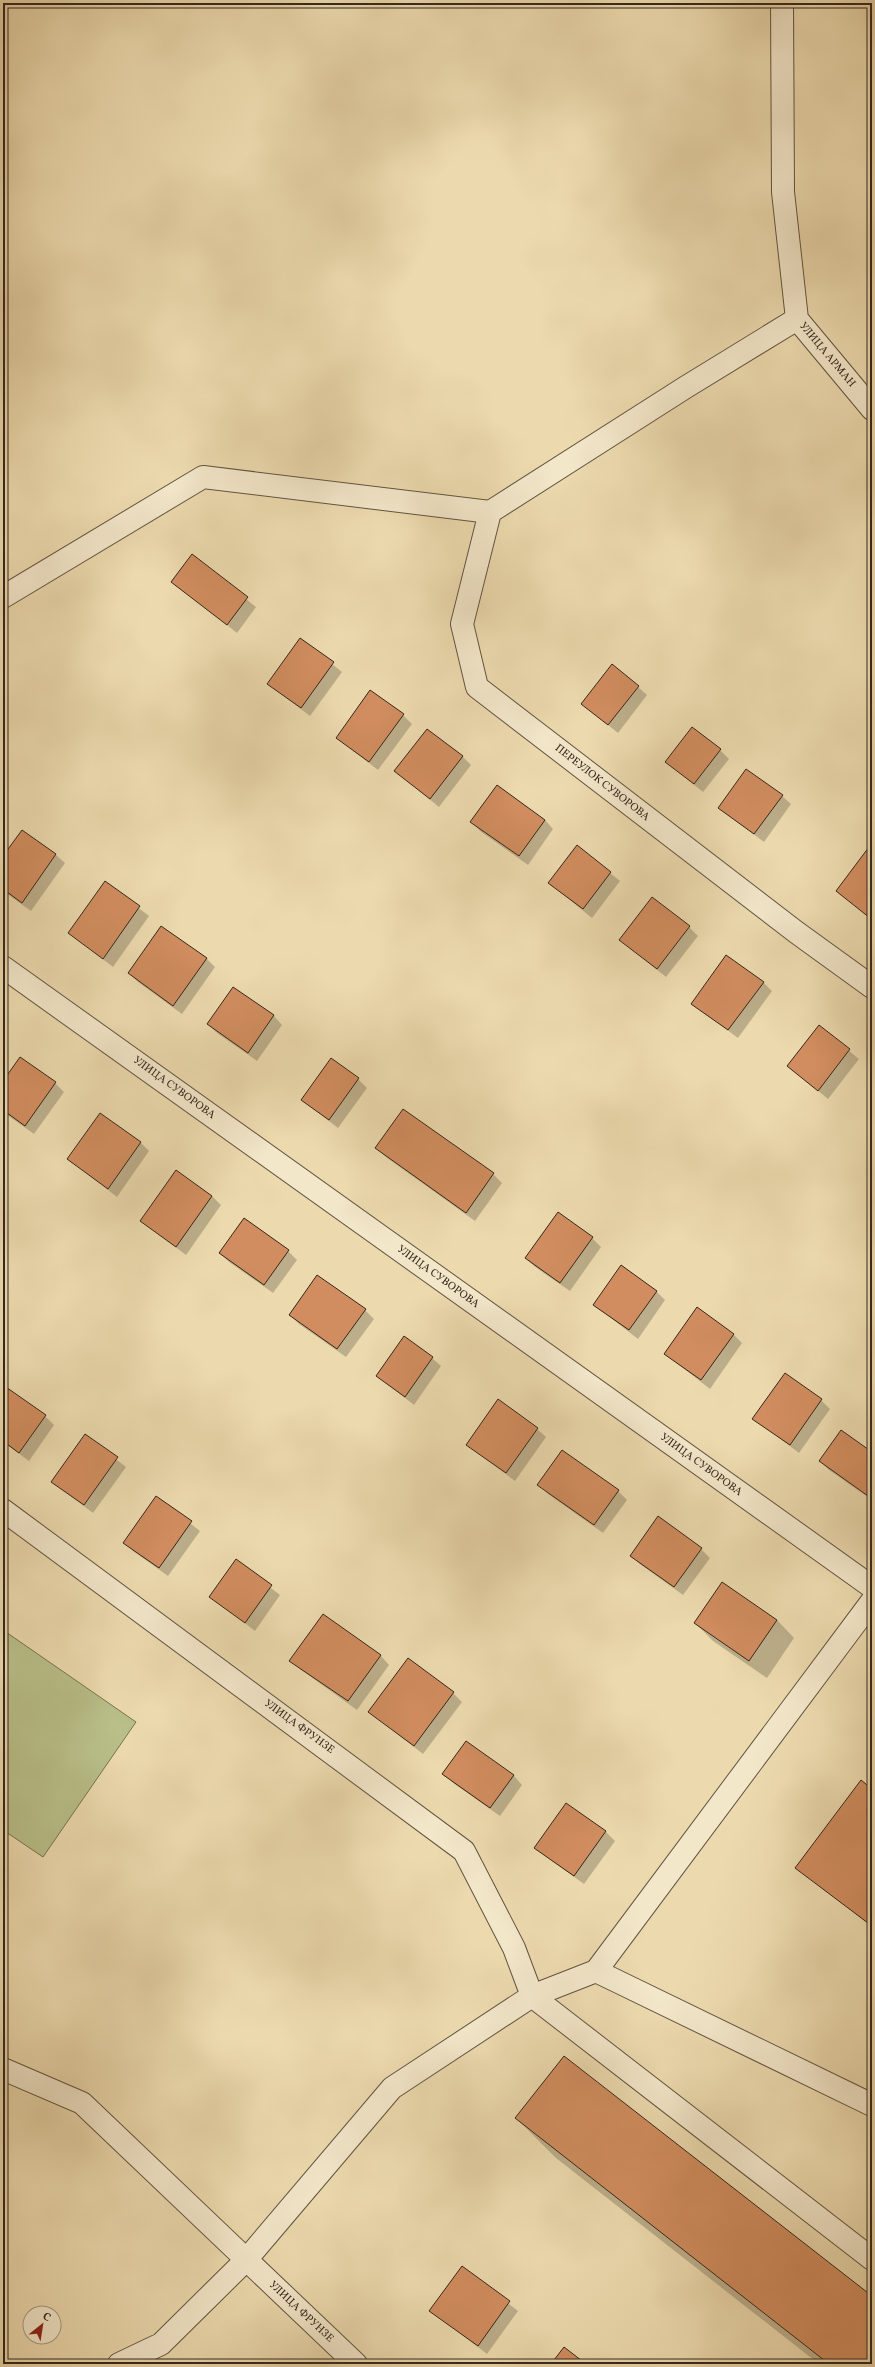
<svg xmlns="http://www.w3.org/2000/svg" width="875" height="2367" font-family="Vollkorn,serif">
	<rect width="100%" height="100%" fill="#ecdaae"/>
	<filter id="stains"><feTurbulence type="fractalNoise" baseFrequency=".005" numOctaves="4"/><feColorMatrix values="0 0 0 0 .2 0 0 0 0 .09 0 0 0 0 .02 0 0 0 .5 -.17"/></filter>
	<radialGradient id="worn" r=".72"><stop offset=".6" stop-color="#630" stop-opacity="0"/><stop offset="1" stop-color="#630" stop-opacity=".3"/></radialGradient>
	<path fill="#b9bf89" stroke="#777352" d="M 3,1630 L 136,1722 L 43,1857 L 3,1830 Z"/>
	<path fill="#0003" d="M 192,556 L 256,607 L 237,633 L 172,581 Z
		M 301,639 L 342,672 L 310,716 L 268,684 Z
		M 638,687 L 647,695 L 618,733 L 582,704 Z
		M 403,715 L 412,724 L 378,770 L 337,738 Z
		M 720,750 L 729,759 L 703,792 L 666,762 Z
		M 462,756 L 471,765 L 439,807 L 395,771 Z
		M 782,796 L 791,804 L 764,842 L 719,808 Z
		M 545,820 L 553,829 L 528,865 L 480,831 L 472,822 Z
		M 22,831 L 56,855 L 65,863 L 31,911 L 3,891 L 3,858 Z
		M 872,845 L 872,920 L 837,891 Z
		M 577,846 L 620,881 L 592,918 L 549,883 Z
		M 105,882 L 149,916 L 113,967 L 69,933 Z
		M 689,927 L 698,936 L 666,977 L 620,940 Z
		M 206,958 L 215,967 L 182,1014 L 138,982 L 129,973 Z
		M 763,982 L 772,991 L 738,1038 L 692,1004 Z
		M 234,988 L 274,1016 L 282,1025 L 257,1061 L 217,1033 L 208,1024 Z
		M 819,1026 L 859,1059 L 828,1099 L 788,1066 Z
		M 358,1079 L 367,1088 L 338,1128 L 302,1100 Z
		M 3,1082 L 55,1083 L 64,1092 L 34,1134 L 3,1112 Z
		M 403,1110 L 493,1174 L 502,1183 L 475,1221 L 386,1157 L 377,1148 Z
		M 141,1143 L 149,1151 L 117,1197 L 68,1159 Z
		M 212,1196 L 221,1205 L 186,1255 L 141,1221 Z
		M 592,1238 L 601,1247 L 570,1291 L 535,1267 L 526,1258 Z
		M 288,1251 L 297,1260 L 273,1293 L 229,1262 L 220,1253 Z
		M 656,1291 L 665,1300 L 638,1339 L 594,1305 Z
		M 365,1310 L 374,1319 L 346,1357 L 299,1324 L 290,1315 Z
		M 733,1334 L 742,1343 L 710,1389 L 665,1354 Z
		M 432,1358 L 441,1366 L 414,1405 L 377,1376 Z
		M 3,1386 L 45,1416 L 54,1425 L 29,1461 L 3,1442 Z
		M 821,1400 L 830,1409 L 799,1453 L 754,1419 Z
		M 537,1429 L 546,1437 L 515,1481 L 467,1445 Z
		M 85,1435 L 126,1467 L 93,1513 L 52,1482 Z
		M 872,1453 L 872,1500 L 829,1470 L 820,1461 Z
		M 539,1485 L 618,1491 L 627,1500 L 603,1533 L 548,1494 Z
		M 156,1497 L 200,1531 L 168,1576 L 133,1551 L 124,1542 Z
		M 701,1549 L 710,1558 L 683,1595 L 640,1564 L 632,1556 Z
		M 236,1561 L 280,1595 L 255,1631 L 211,1597 Z
		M 323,1615 L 381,1656 L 389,1665 L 357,1710 L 300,1669 L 291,1660 Z
		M 777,1620 L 794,1638 L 767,1678 L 713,1641 L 695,1623 Z
		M 453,1693 L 462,1702 L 423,1754 L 369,1712 Z
		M 466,1742 L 514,1776 L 522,1785 L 500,1816 L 453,1783 L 444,1774 Z
		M 872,1790 L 872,1927 L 797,1868 Z
		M 566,1804 L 606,1832 L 615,1841 L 584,1884 L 545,1856 L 536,1848 Z
		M 516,2118 L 872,2297 L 872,2364 L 819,2364 L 556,2158 Z
		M 462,2268 L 518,2311 L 487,2354 L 431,2311 Z"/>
	<path fill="#d18d5f" stroke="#35271c" d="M 192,554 L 248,597 L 227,625 L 171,582 Z
		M 300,638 L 334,662 L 301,708 L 267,684 Z
		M 612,664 L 639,686 L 608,725 L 581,704 Z
		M 370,690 L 404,714 L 369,762 L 336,738 Z
		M 692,727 L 721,749 L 694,784 L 665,762 Z
		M 427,729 L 463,756 L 430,799 L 394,771 Z
		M 746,769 L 783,795 L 754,834 L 718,808 Z
		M 497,785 L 545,820 L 519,856 L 470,822 Z
		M 22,830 L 56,854 L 22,903 L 3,889 L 3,856 Z
		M 872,843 L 872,915 L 870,918 L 836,891 Z
		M 577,845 L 611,872 L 583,909 L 548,883 Z
		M 105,881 L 140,906 L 103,959 L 68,933 Z
		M 652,897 L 690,926 L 657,969 L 619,940 Z
		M 161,926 L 207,958 L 173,1006 L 128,973 Z
		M 726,955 L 764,982 L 728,1030 L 691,1004 Z
		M 233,987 L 274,1015 L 248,1053 L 207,1024 Z
		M 819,1025 L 850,1049 L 818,1091 L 787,1066 Z
		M 20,1057 L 56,1082 L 25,1126 L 3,1110 L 3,1081 Z
		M 331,1058 L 359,1078 L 329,1120 L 301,1100 Z
		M 403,1109 L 494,1173 L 466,1213 L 375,1148 Z
		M 100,1113 L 141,1142 L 108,1189 L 67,1159 Z
		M 176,1170 L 212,1196 L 176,1247 L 140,1221 Z
		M 558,1212 L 593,1237 L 560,1283 L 525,1258 Z
		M 244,1218 L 289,1250 L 264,1285 L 219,1253 Z
		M 621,1265 L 657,1291 L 629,1330 L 593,1305 Z
		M 317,1275 L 366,1309 L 337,1349 L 289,1315 Z
		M 697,1307 L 734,1334 L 701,1380 L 664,1354 Z
		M 404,1336 L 433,1357 L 405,1397 L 376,1376 Z
		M 785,1373 L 822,1399 L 790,1445 L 752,1419 Z
		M 3,1385 L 46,1415 L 19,1453 L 3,1441 Z
		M 498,1399 L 538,1428 L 506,1473 L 466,1445 Z
		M 841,1430 L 872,1452 L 872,1490 L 868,1496 L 819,1461 Z
		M 85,1434 L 118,1457 L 84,1505 L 51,1482 Z
		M 562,1450 L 619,1490 L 594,1525 L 537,1485 Z
		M 156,1496 L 192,1521 L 159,1568 L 123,1543 Z
		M 658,1516 L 702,1548 L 674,1587 L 630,1556 Z
		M 236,1559 L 272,1585 L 245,1623 L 209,1597 Z
		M 722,1582 L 777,1620 L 749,1661 L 694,1623 Z
		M 323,1614 L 381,1655 L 348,1701 L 289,1661 Z
		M 408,1658 L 454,1692 L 414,1746 L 368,1712 Z
		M 466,1741 L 514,1775 L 490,1808 L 442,1774 Z
		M 861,1780 L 872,1789 L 872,1926 L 795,1868 Z
		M 566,1803 L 606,1831 L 574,1876 L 534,1848 Z
		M 564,2056 L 872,2296 L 872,2364 L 829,2364 L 515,2118 Z
		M 462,2266 L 510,2301 L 478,2346 L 429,2311 Z
		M 564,2347 L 586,2364 L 551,2364 Z"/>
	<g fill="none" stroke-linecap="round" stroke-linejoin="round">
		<g stroke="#635440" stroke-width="24">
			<path id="minor" d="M 782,3 L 783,192 L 797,319
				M 797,319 L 872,409
				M 490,512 L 462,624 L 477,687 L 796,932 L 872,987
				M 3,597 L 203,477 L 490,512 L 686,387 L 797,319
				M 3,967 L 872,1587
				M 3,1510 L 464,1851 L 514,1948 L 532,1996 L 872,2259
				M 596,1971 L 872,2105
				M 3,2069 L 82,2103 L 356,2364
				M 119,2364 L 161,2344 L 246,2260 L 392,2088 L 532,1996 L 596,1971 L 872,1601"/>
		</g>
		<use href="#minor" stroke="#f3e7ca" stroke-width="22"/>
	</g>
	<g text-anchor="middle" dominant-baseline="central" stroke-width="3" stroke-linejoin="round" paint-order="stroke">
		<g font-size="11" fill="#35271c" stroke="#f3e7ca">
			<text transform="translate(827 355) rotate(50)">УЛИЦА АРМАН</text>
			<text transform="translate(602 783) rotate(38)">ПЕРЕУЛОК СУВОРОВА</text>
			<text transform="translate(174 1088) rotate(36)">УЛИЦА СУВОРОВА</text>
			<text transform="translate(438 1277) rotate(36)">УЛИЦА СУВОРОВА</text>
			<text transform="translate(701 1465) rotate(36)">УЛИЦА СУВОРОВА</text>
			<text transform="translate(299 1727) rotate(36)">УЛИЦА ФРУНЗЕ</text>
			<text transform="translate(301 2312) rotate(43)">УЛИЦА ФРУНЗЕ</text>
		</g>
	</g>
	<rect width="875" height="2367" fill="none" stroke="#ecdaae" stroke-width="16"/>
	<rect x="4" y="4" width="867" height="2359" fill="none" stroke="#35271c" stroke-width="2"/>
	<rect x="8" y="8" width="859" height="2351" fill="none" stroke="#35271c"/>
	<g transform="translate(42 2325) rotate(30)"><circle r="19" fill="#f3e7ca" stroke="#a79a84"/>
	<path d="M0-3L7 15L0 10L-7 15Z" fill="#8f2418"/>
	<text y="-6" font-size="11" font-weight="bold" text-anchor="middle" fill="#35271c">С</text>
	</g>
	<rect width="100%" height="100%" filter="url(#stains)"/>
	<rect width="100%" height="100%" fill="url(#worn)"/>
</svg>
